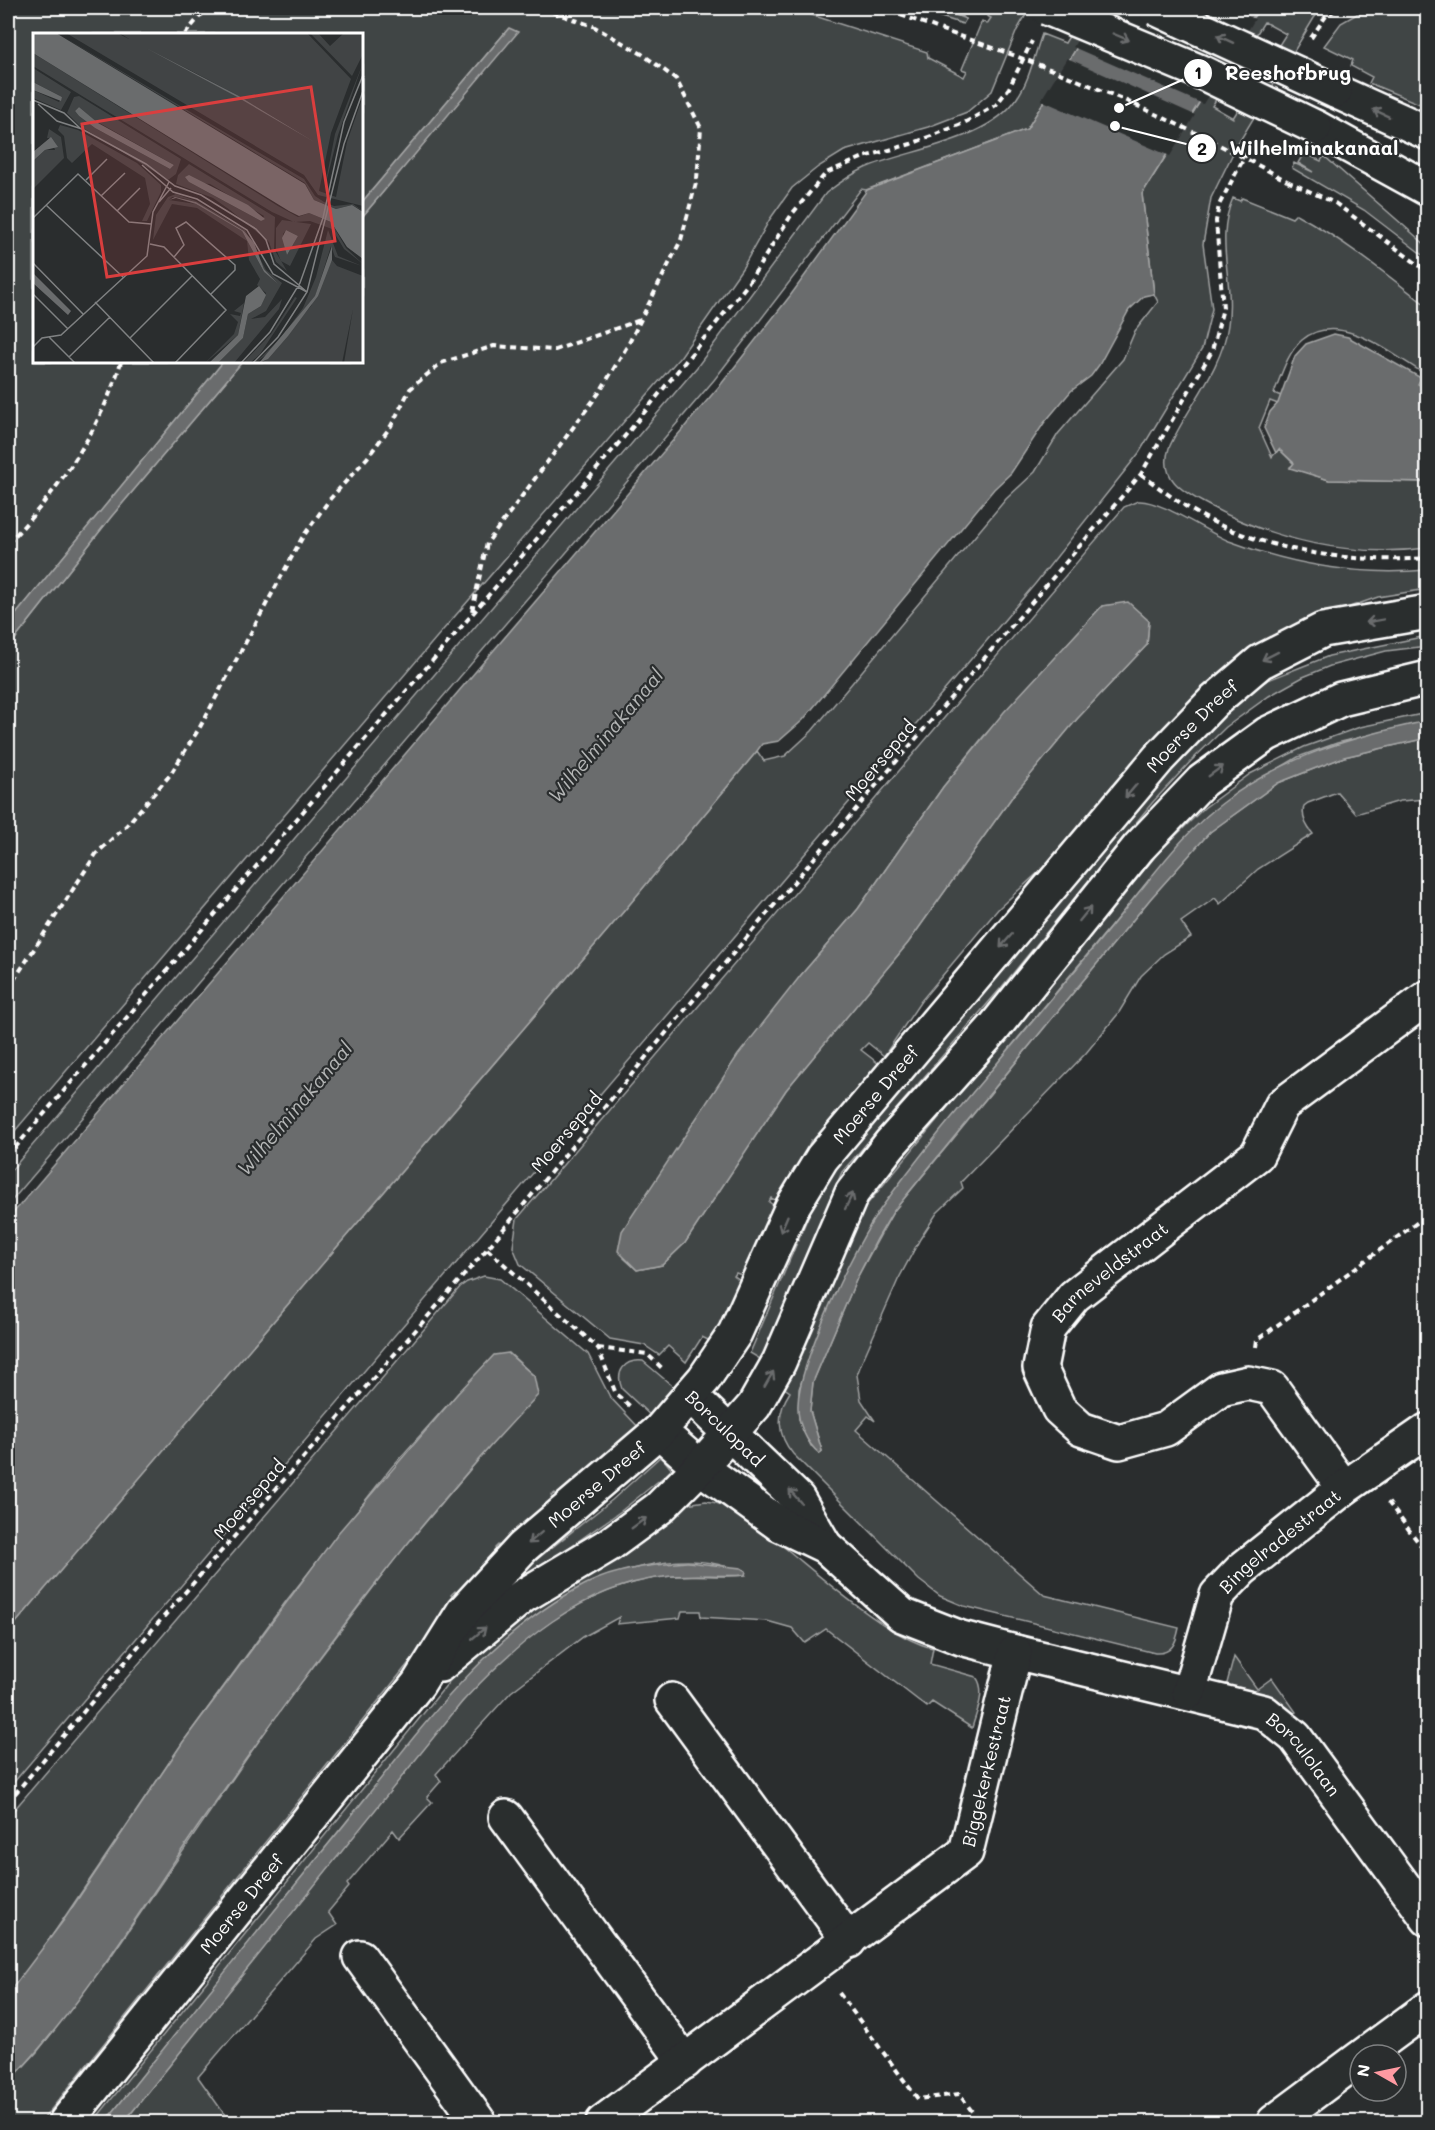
<svg xmlns="http://www.w3.org/2000/svg" width="1435" height="2130" font-family="Mali,sans-serif">
	<rect width="100%" height="100%" fill="#2a2d2e"/>
	<filter id="ink" filterUnits="userSpaceOnUse"><feTurbulence type="fractalNoise" baseFrequency=".0167" numOctaves="2"/><feDisplacementMap in="SourceGraphic" scale="12" xChannelSelector="R" yChannelSelector="G"/><feConvolveMatrix kernelMatrix="1 2 1 2 8 2 1 2 1" color-interpolation-filters="sRGB"/></filter>
	<g filter="url(#ink)">
		<path fill="#414445" stroke="#a0a2a2" stroke-width="1.5" fill-rule="evenodd" d="M 8,8 L 461,8 L 472,14 L 478,8 L 790,8 L 927,52 L 928,58 L 964,77 L 967,71 L 962,69 L 982,21 L 987,24 L 991,18 L 987,16 L 992,8 L 1030,8 L 1017,30 L 992,91 L 967,112 L 928,127 L 844,151 L 818,167 L 792,188 L 770,219 L 743,267 L 681,356 L 436,638 L 8,1139 L 8,648 L 111,517 L 242,362 L 362,362 L 362,217 L 517,32 L 508,29 L 362,202 L 362,34 L 34,34 L 34,362 L 223,362 L 8,624 Z
			M 913,8 L 967,8 L 963,16 L 947,12 L 966,19 L 963,24 Z
			M 1086,8 L 1101,8 L 1027,129 L 866,190 L 861,189 L 714,380 L 8,1205 L 8,1174 L 697,367 L 826,193 C 839,183 850,175 865,168 C 910,149 989,141 1017,98 C 1030,79 1034,56 1042,34 L 1065,43 Z
			M 1267,8 L 1323,8 L 1314,18 L 1236,147 L 1211,198 L 1203,244 L 1212,309 L 1202,349 L 1139,453 L 1035,584 L 8,1789 L 8,1632 L 624,911 L 757,751 L 764,761 L 785,756 L 812,731 L 1006,499 L 1035,472 L 1058,434 L 1123,359 L 1135,331 L 1158,302 L 1154,294 L 1142,194 L 1248,25 L 1257,12 ZM 1264,22 L 1286,34 L 1233,118 L 1212,106 Z
			M 1428,8 L 1427,107 L 1369,83 L 1372,77 L 1351,66 L 1353,60 L 1324,46 L 1341,23 L 1357,14 Z
			M 1304,153 L 1321,161 L 1324,156 L 1427,246 L 1427,258 L 1364,210 L 1292,168 L 1294,163 L 1313,172 L 1298,163 Z
			M 1233,198 L 1240,201 L 1242,198 L 1292,218 L 1296,214 C 1344,240 1385,273 1427,306 L 1427,389 L 1418,384 L 1423,373 C 1392,354 1338,309 1302,340 C 1287,353 1281,376 1274,393 L 1281,396 L 1278,404 L 1270,401 L 1259,428 L 1272,457 L 1279,449 L 1294,464 L 1290,467 L 1329,480 L 1427,482 L 1427,548 C 1351,558 1271,540 1204,503 C 1182,491 1159,478 1169,448 C 1187,407 1222,370 1228,325 C 1235,281 1214,241 1233,198 Z
			M 1138,501 C 1159,499 1205,531 1229,541 C 1292,565 1360,576 1427,570 L 1427,589 L 1378,597 L 1318,618 L 999,908 L 921,1001 L 884,1056 L 868,1043 L 861,1050 L 879,1064 L 859,1096 L 819,1145 L 811,1140 L 809,1144 L 816,1150 L 779,1202 L 771,1198 L 769,1202 L 776,1207 L 744,1276 L 736,1273 L 734,1276 L 742,1281 L 712,1342 L 702,1337 L 686,1362 L 668,1346 L 659,1355 L 644,1345 L 610,1339 L 520,1264 L 513,1247 L 517,1219 L 1124,507 ZM 1128,603 L 1149,621 L 1147,645 L 1077,719 L 1012,797 L 908,943 L 786,1090 L 685,1243 L 662,1265 L 637,1270 L 624,1258 L 801,975 L 858,909 L 943,787 L 983,737 L 1102,606 Z
			M 1427,636 L 1427,646 L 1386,651 L 1330,666 L 1303,677 L 1269,696 L 1226,727 L 1191,761 L 1152,803 L 1001,988 L 842,1172 L 770,1341 L 760,1359 L 750,1353 L 825,1177 L 1142,794 L 1243,694 L 1268,680 L 1329,656 Z
			M 1427,713 L 1427,721 L 1337,743 L 1298,757 L 1252,784 L 1208,815 L 1150,879 L 926,1149 L 871,1224 L 821,1328 L 799,1389 L 799,1419 L 811,1446 L 822,1451 L 810,1411 L 813,1382 L 857,1278 L 893,1212 L 1151,898 L 1210,832 L 1278,783 L 1344,757 L 1427,738 L 1427,799 L 1400,801 L 1356,814 L 1337,792 L 1308,803 L 1304,806 C 1301,817 1306,826 1313,834 L 1258,869 L 1220,904 L 1215,898 L 1181,922 L 1191,937 L 1164,954 L 1141,976 L 1118,1014 L 1086,1053 L 961,1182 L 963,1188 L 937,1213 L 920,1239 L 898,1280 L 861,1364 L 857,1375 L 861,1400 L 875,1421 L 868,1416 L 856,1430 L 1044,1595 L 1179,1628 C 1176,1643 1172,1654 1155,1653 L 964,1606 L 940,1596 L 919,1580 L 793,1454 C 777,1435 776,1413 790,1392 L 777,1383 L 850,1227 L 865,1207 L 1158,853 L 1204,808 L 1250,774 L 1304,747 L 1360,727 Z
			M 484,1276 L 500,1279 L 588,1354 L 610,1397 L 641,1430 L 560,1500 L 555,1493 L 551,1496 L 557,1504 L 504,1551 L 498,1545 L 495,1548 L 501,1555 L 461,1598 L 455,1591 L 451,1595 L 458,1601 L 456,1604 L 41,2122 L 8,2122 L 8,2083 L 37,2052 L 111,1956 L 275,1717 L 397,1556 L 500,1434 L 534,1376 L 509,1353 L 458,1393 L 391,1468 L 287,1600 L 183,1742 L 39,1955 L 8,1994 L 8,1817 L 460,1287 L 467,1282 Z
			M 643,1361 L 676,1389 L 653,1418 L 622,1389 C 615,1372 624,1359 643,1361 Z
			M 661,1456 L 672,1470 L 621,1511 L 517,1584 L 512,1579 L 612,1500 Z
			M 706,1501 C 732,1504 753,1523 774,1539 C 815,1571 885,1637 933,1648 L 930,1664 L 976,1677 C 987,1691 976,1713 972,1728 L 932,1702 L 927,1707 L 826,1629 L 805,1643 L 792,1628 L 767,1621 L 701,1617 L 700,1611 L 682,1611 L 680,1618 L 617,1624 L 619,1617 L 583,1637 L 511,1692 L 436,1774 L 441,1781 L 427,1797 L 432,1802 L 399,1838 L 393,1830 L 347,1884 L 349,1887 L 328,1912 L 337,1925 L 316,1939 L 198,2077 L 230,2122 L 124,2122 L 450,1716 C 504,1651 576,1588 663,1577 C 690,1573 718,1578 745,1575 C 690,1543 597,1572 548,1607 C 468,1665 409,1745 347,1821 C 266,1921 185,2022 105,2122 L 93,2122 L 465,1662 L 491,1637 L 686,1504 Z
			M 1234,1657 L 1257,1689 L 1272,1678 L 1296,1712 L 1293,1714 L 1280,1704 L 1226,1687 Z"/>
		<path fill="#6a6c6d" stroke="#a6a7a7" stroke-width="1.5" d="M 1101,8 L 1267,8 L 1257,12 L 1252,18 L 1142,194 L 1154,294 L 1144,296 L 1129,310 L 1099,365 L 1091,376 L 1071,391 L 1044,423 L 1011,473 L 994,489 L 803,720 L 779,741 L 762,744 L 757,751 L 624,911 L 8,1632 L 8,1219 L 722,383 L 790,296 L 867,190 L 1027,129 Z
			M 509,28 L 518,32 L 362,217 L 362,202 Z
			M 1334,334 L 1348,337 L 1421,378 L 1418,384 L 1427,389 L 1427,482 L 1329,480 L 1290,468 L 1294,463 L 1279,449 L 1276,453 L 1264,428 L 1270,412 L 1278,403 L 1295,356 L 1306,344 Z
			M 223,362 L 242,362 L 111,517 L 8,648 L 8,624 Z
			M 1128,602 L 1149,621 L 1147,645 L 1077,719 L 1012,797 L 908,943 L 786,1090 L 685,1243 L 662,1265 L 637,1270 L 618,1251 L 622,1231 L 738,1055 L 801,975 L 858,909 L 943,787 L 1004,712 L 1102,606 Z
			M 1427,721 L 1427,738 L 1344,757 L 1278,783 L 1210,832 L 1151,898 L 927,1170 L 893,1212 L 877,1239 L 857,1278 L 813,1382 L 810,1411 L 822,1451 L 820,1454 C 806,1443 797,1422 798,1404 C 799,1362 856,1242 882,1207 C 934,1134 995,1068 1051,999 C 1081,964 1110,928 1139,892 C 1165,860 1191,826 1224,802 C 1284,756 1355,736 1427,721 Z
			M 508,1353 L 534,1376 L 538,1395 C 411,1527 304,1676 199,1825 C 138,1913 83,2005 8,2083 L 8,1994 L 63,1921 L 183,1742 L 338,1533 L 458,1393 L 494,1355 Z
			M 688,1562 L 741,1568 L 746,1571 L 745,1575 C 718,1577 690,1573 663,1577 C 581,1587 516,1644 462,1702 L 124,2122 L 105,2122 C 184,2023 263,1924 344,1825 C 414,1738 484,1636 586,1584 C 618,1568 654,1565 688,1562 Z"/>
		<path fill="#2a2d2e" d="M 1098,8 L 1229,8 L 1255,19 L 1203,104 L 1073,47 Z
			M 1067,58 L 1195,115 L 1170,156 L 1041,100 Z"/>
		<g fill="none" stroke-linecap="round" stroke-linejoin="round">
			<g stroke="#fff" stroke-width="38">
				<g id="minor">
					<path d="M 690,1395 L 798,1499 L 825,1546"/>
					<path id="s1" d="M 659,1431 L 700,1467 L 779,1524 L 825,1546 L 902,1615 L 961,1638 L 1015,1652 L 1264,1712 L 1295,1737 L 1428,1919"/>
					<path id="s2" d="M 1344,1488 L 1272,1388 L 1248,1383 L 1221,1389 L 1166,1429 L 1119,1442 L 1081,1429 L 1059,1409 L 1040,1368 L 1048,1328 L 1074,1296 L 1257,1155 L 1282,1105 L 1428,997"/>
					<path d="M 440,1665 L 523,1596 L 610,1544 L 659,1508 L 700,1467 L 754,1406 L 779,1362 L 852,1193 L 890,1144 L 993,1029 L 1139,847 L 1202,781 L 1267,734 L 1341,699 L 1428,678"/>
					<path id="s3" d="M 1189,1692 L 1217,1595 L 1242,1569 L 1344,1488 L 1428,1430"/>
					<path d="M 672,1700 L 849,1941"/>
					<path d="M 506,1817 L 685,2062"/>
					<path d="M 360,1957 L 479,2122"/>
					<path d="M 1364,2055 L 1428,2008"/>
					<path id="s4" d="M 66,2122 L 418,1684 L 463,1612 L 523,1547 L 659,1431 L 704,1379 L 735,1333 L 791,1209 L 822,1158 L 1159,758 L 1213,702 L 1260,662 L 1323,630 L 1428,612"/>
					<path id="s5" d="M 603,2122 L 966,1852 L 1015,1652"/>
					<path d="M 1274,2122 L 1360,2058"/>
				</g>
			</g>
			<g stroke="#fff" stroke-width="38">
				<path id="major" d="M 1335,91 L 1428,133
					M 1315,127 L 1428,189"/>
			</g>
			<path stroke="#fff" stroke-width="4" stroke-dasharray="6 4.5" stroke-linecap="butt" d="M 881,8 L 959,36
				M 185,34 L 207,8
				M 1311,38 L 1326,16 L 1338,8
				M 1287,181 L 1335,203 L 1428,272
				M 1425,386 L 1428,380
				M 1141,474 C 1166,493 1192,513 1222,526 C 1284,554 1359,563 1428,558
				M 8,543 C 58,491 100,431 121,362
				M 472,611 L 487,543 L 601,390 L 629,343 L 681,240 L 697,179 L 701,128 L 676,79 L 642,54 L 593,26 L 540,8
				M 8,989 L 96,854 L 126,826 L 170,775 L 200,727 L 302,538 L 330,499 L 367,458 L 391,426 L 410,389 L 441,363 L 494,346 L 555,350 L 640,320
				M 8,1156 L 630,430 L 747,285 L 792,214 L 826,173 L 864,157 L 911,144 L 964,123 L 996,105 L 1009,88 L 1032,41
				M 487,1249 L 598,1348 L 616,1394 L 631,1407
				M 1256,1347 L 1257,1340 L 1418,1222
				M 598,1348 L 647,1354 L 663,1369
				M 1388,1502 L 1428,1555
				M 8,1802 L 152,1630 L 487,1249 L 685,1010 L 1141,474 L 1212,351 L 1223,308 L 1216,221 L 1219,205 L 1254,139
				M 839,1993 L 918,2099 L 959,2094 L 980,2122"/>
			<use href="#minor" stroke="#2a2d2e" stroke-width="33"/>
			<use href="#major" stroke="#2a2d2e" stroke-width="33"/>
			<g stroke="#fff" stroke-width="38" stroke-linecap="butt">
				<path id="major-bridge" d="M 1047,8 L 1203,73 L 1315,127
					M 1155,8 L 1335,91"/>
			</g>
			<path stroke="#fff" stroke-width="4" stroke-dasharray="6 4.5" stroke-linecap="butt" d="M 959,36 C 1072,74 1183,123 1287,181"/>
			<use href="#major-bridge" stroke="#2a2d2e" stroke-width="33"/>
		</g>
		<defs><path id="oneway-shaft" d="M-6 0H5M1.5-3L5.5 0L1.5 3" fill="none" stroke-width="1.6" stroke-linecap="round" stroke-linejoin="round" transform="scale(1.5)"/></defs>
		<g stroke="#6a6c6d">
			<use href="#oneway-shaft" transform="translate(1121 37) rotate(23)"/>
			<use href="#oneway-shaft" transform="translate(1225 39) rotate(-155)"/>
			<use href="#oneway-shaft" transform="translate(1381 113) rotate(-155)"/>
			<use href="#oneway-shaft" transform="translate(1375 621) rotate(170)"/>
			<use href="#oneway-shaft" transform="translate(1270 656) rotate(153)"/>
			<use href="#oneway-shaft" transform="translate(1216 771) rotate(-36)"/>
			<use href="#oneway-shaft" transform="translate(1131 791) rotate(130)"/>
			<use href="#oneway-shaft" transform="translate(1085 914) rotate(-51)"/>
			<use href="#oneway-shaft" transform="translate(1006 941) rotate(131)"/>
			<use href="#oneway-shaft" transform="translate(849 1201) rotate(-64)"/>
			<use href="#oneway-shaft" transform="translate(784 1224) rotate(113)"/>
			<use href="#oneway-shaft" transform="translate(769 1379) rotate(-60)"/>
			<use href="#oneway-shaft" transform="translate(795 1496) rotate(-131)"/>
			<use href="#oneway-shaft" transform="translate(639 1523) rotate(-36)"/>
			<use href="#oneway-shaft" transform="translate(535 1538) rotate(139)"/>
			<use href="#oneway-shaft" transform="translate(479 1633) rotate(-40)"/>
		</g>
	</g>
	<g text-anchor="middle" dominant-baseline="central" stroke-width="4.5" stroke-linejoin="round" paint-order="stroke">
		<g font-size="18" fill="#fff" stroke="#2a2d2e">
			<text stroke="none"><textPath href="#s4" startOffset="1803">Moerse Dreef</textPath></text>
			<text transform="translate(880 760) rotate(-50)">Moersepad</text>
			<text stroke="none"><textPath href="#s4" startOffset="1317">Moerse Dreef</textPath></text>
			<text transform="translate(566 1132) rotate(-50)">Moersepad</text>
			<text stroke="none"><textPath href="#s2" startOffset="532">Barneveldstraat</textPath></text>
			<text transform="translate(725 1428) rotate(44)">Borculopad</text>
			<text stroke="none"><textPath href="#s4" startOffset="832">Moerse Dreef</textPath></text>
			<text transform="translate(249 1499) rotate(-49)">Moersepad</text>
			<text stroke="none"><textPath href="#s3" startOffset="184">Bingelradestraat</textPath></text>
			<text stroke="none"><textPath href="#s1" startOffset="740">Borculolaan</textPath></text>
			<text stroke="none"><textPath href="#s5" startOffset="536">Biggekerkestraat</textPath></text>
			<text stroke="none"><textPath href="#s4" startOffset="280">Moerse Dreef</textPath></text>
		</g>
		<g font-size="20" font-style="italic" fill="#b4b6b6" stroke="#2a2d2e">
			<text transform="translate(605 735) rotate(-50)">Wilhelminakanaal</text>
			<text transform="translate(294 1108) rotate(-50)">Wilhelminakanaal</text>
		</g>
	</g>
	<g transform="translate(33 33)">
		<rect width="330" height="330" fill="#2a2d2e"/>
		<path d="M 24,0 L 271,146 L 282,163 L 291,169 L 301,173 L 320,171 L 330,178 L 319,172 L 303,176 L 281,167 L 272,150 ZM 33,0 L 84,0 L 96,6 L 87,0 L 274,0 L 318,46 L 298,100 L 286,158 L 303,164 L 314,109 L 330,63 L 330,173 L 285,162 L 271,142 ZM 147,32 L 206,63 L 283,110 L 224,75 ZM 277,0 L 285,0 L 297,13 L 311,0 L 330,0 L 330,21 L 319,43 ZM 0,20 L 245,173 L 265,184 L 276,180 L 298,189 L 313,215 L 330,231 L 311,216 L 299,196 L 277,188 L 261,189 L 239,179 L 0,33 ZM 330,30 L 305,102 L 291,158 L 302,101 ZM 0,35 L 38,59 L 28,77 L 0,65 L 0,57 L 26,69 L 29,64 L 0,49 ZM 46,63 L 148,126 L 143,141 L 135,147 L 47,93 L 34,80 L 41,64 ZM 46,74 L 61,87 L 141,132 L 137,136 L 62,95 L 46,83 L 42,78 ZM 27,92 L 45,97 L 104,130 L 128,152 L 128,159 L 114,188 L 109,188 L 117,171 L 112,145 L 59,111 L 39,130 L 34,125 L 31,103 L 25,97 ZM 16,96 L 28,104 L 31,125 L 1,155 L 0,128 L 12,117 L 22,117 L 18,105 L 14,105 ZM 156,131 L 242,184 L 241,216 L 254,238 L 243,229 L 236,209 L 197,177 L 180,165 L 143,151 L 145,142 ZM 156,149 L 177,151 L 231,183 L 228,188 ZM 143,161 L 163,168 L 212,197 L 233,237 L 249,250 L 233,278 L 218,286 L 232,284 L 249,266 L 246,276 L 201,330 L 185,330 L 210,305 L 215,281 L 228,273 L 233,260 L 224,252 L 227,246 L 216,227 L 214,208 L 164,175 L 139,171 L 120,207 L 123,182 L 135,164 ZM 139,164 L 149,165 L 163,169 L 211,198 L 221,210 L 231,236 L 245,251 L 231,239 L 209,198 L 163,171 L 136,167 ZM 249,187 L 278,191 L 257,233 L 248,228 L 243,216 L 243,195 ZM 253,197 L 265,203 L 254,222 L 250,201 ZM 295,197 L 305,223 L 329,233 L 302,224 L 298,213 L 282,264 L 241,316 L 222,330 L 247,306 L 270,275 L 283,244 ZM 299,227 L 304,233 L 330,243 L 330,330 L 311,330 L 320,276 L 309,330 L 230,330 L 278,273 ZM 262,264 L 264,265 L 227,321 L 217,330 L 210,330 L 238,301 ZM 211,270 L 205,302 L 172,330 L 201,301 L 205,289 L 197,281 L 207,283 L 208,280 L 201,278 Z" fill="#414445" fill-rule="evenodd"/>
		<path d="M 0,0 L 23,0 L 272,151 L 281,167 L 303,176 L 319,172 L 330,179 L 330,226 L 314,214 L 298,189 L 276,180 L 266,183 L 256,178 L 0,20 ZM 113,15 L 206,63 L 283,110 L 204,64 ZM 0,49 L 29,64 L 28,68 L 0,57 ZM 46,74 L 65,90 L 141,132 L 137,136 L 62,95 L 46,83 L 42,78 ZM 18,104 L 25,114 L 12,117 L 0,128 L 0,119 ZM 156,142 L 215,172 L 232,186 L 228,188 L 156,149 L 152,144 ZM 142,164 L 163,169 L 211,198 L 221,210 L 231,236 L 245,251 L 231,239 L 209,198 L 163,171 L 143,165 L 136,167 ZM 253,197 L 265,203 L 254,222 L 249,205 ZM 299,213 L 299,227 L 285,263 L 255,303 L 235,326 L 226,330 L 282,263 ZM 0,240 L 38,278 L 35,282 L 1,251 ZM 226,253 L 233,262 L 228,273 L 215,281 L 210,305 L 185,330 L 176,330 L 205,302 L 213,263 Z" fill="#6a6c6d"/>
		<path fill="none" stroke="#7f8182" stroke-width="1.5" d="M 0,67 L 31,80 L 48,96M 5,71 L 24,88 L 49,96 L 113,131 L 142,153 L 168,162 L 223,196 L 233,207 L 241,231 L 274,259M 109,132 L 140,159 L 164,166 L 214,197 L 240,241 L 274,259M 53,147 L 74,126M 68,163 L 92,140M 126,169 L 138,155M 13,172 L 90,244M 84,178 L 107,155M 0,185 L 45,141 L 96,189 L 118,191M 117,211 L 131,214 L 193,277 L 142,330M 141,224 L 151,212 L 143,195 L 153,189 L 202,232 L 202,237 L 178,261M 0,230 L 50,281M 0,261 L 35,296M 62,269 L 121,330M 16,304 L 42,330M 97,305 L 159,243M 0,314 L 9,305 L 28,302 L 114,223 L 120,179 L 136,149M 36,324 L 77,284M 208,330 L 237,299 L 267,250 L 290,185 L 311,89 L 330,42M 220,330 L 245,304 L 274,259 L 311,111 L 330,58"/>
		<path fill="#da3e3e" fill-opacity="0.15" stroke="#da3e3e" stroke-width="3" d="M 278,54 L 302,208 L 74,244 L 49,91 Z"/>
		<rect width="330" height="330" fill="none" stroke="#fff" stroke-width="3"/>
	</g>
	<path fill="none" stroke="#fff" stroke-width="2" d="M1119 108L1198 73M1115 126L1202 148"/>
	<g fill="#fff" stroke="#2a2d2e" stroke-width="2">
		<circle cx="1119" cy="108" r="6"/>
		<circle cx="1115" cy="126" r="6"/>
		<circle cx="1198" cy="73" r="15"/>
		<circle cx="1202" cy="148" r="15"/>
	</g>
	<g font-size="18" text-anchor="middle" font-weight="bold" fill="#111">
		<text x="1198" y="79">1</text>
		<text x="1202" y="155">2</text>
	</g>
	<g font-size="20" text-anchor="middle" font-weight="bold" fill="#fff" stroke="#2a2d2e" stroke-width="4.5" stroke-linejoin="round" paint-order="stroke">
		<text x="1288" y="80">Reeshofbrug</text>
		<text x="1314" y="155">Wilhelminakanaal</text>
	</g>
	<rect width="1435" height="2130" fill="none" stroke="#2a2d2e" stroke-width="30"/>
	<rect x="15" y="15" width="1405" height="2100" fill="none" stroke="#fff" stroke-width="2" filter="url(#ink)"/>
	<g transform="translate(1378 2073) rotate(279)"><circle r="28" fill="#2a2d2e" stroke="#7f8182" stroke-width="1.5"/>
	<path d="M0-4.5L10 22L0 15L-10 22Z" fill="#ff9aa2"/>
	<text y="-9" font-size="16" font-weight="bold" text-anchor="middle" fill="#ffffff">N</text>
	</g>
</svg>
